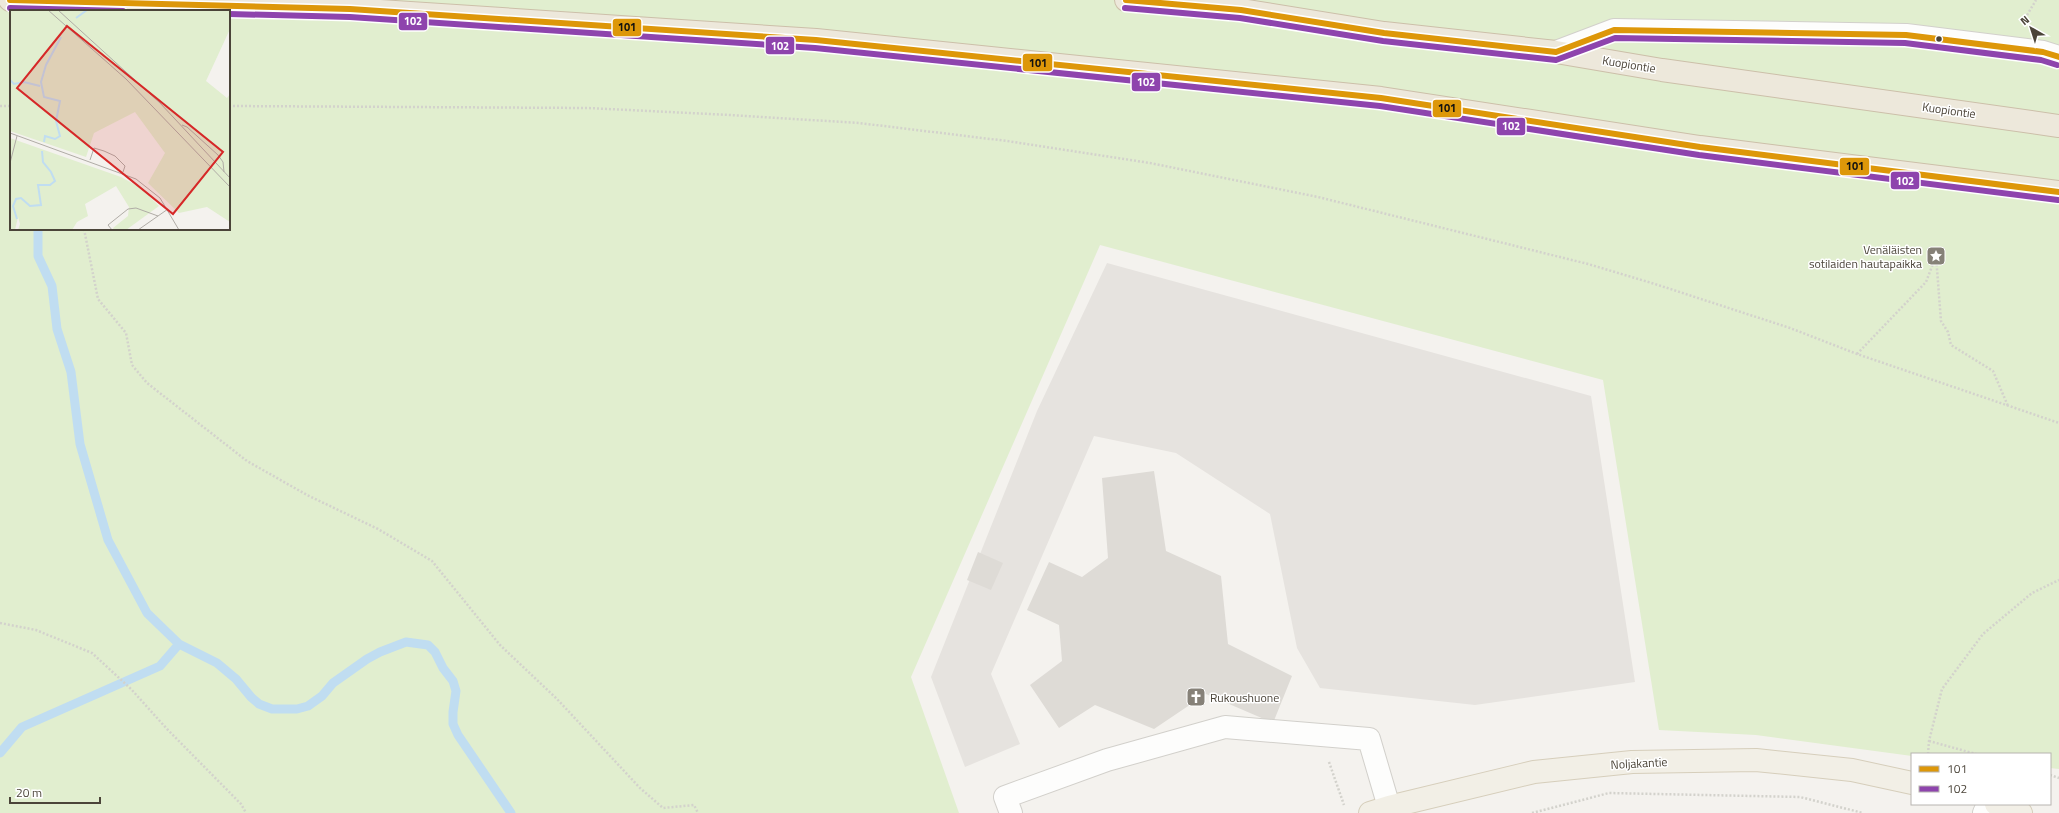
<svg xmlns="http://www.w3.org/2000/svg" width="2059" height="813" font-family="'Titillium Web',sans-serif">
	<rect width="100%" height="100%" fill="#f4f2ee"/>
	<path fill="#e1eecf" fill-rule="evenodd" d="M 0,0 L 2059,0 L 2059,769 L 2050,768 L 2050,754 L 1912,754 L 1912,756 L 1756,735 L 1659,730 L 1603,380 L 1100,245 L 911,677 L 959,813 L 0,813 ZM 11,11 L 229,11 L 229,229 L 11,229 Z"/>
	<path fill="#e6e3df" d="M 1107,263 L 1591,396 L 1635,682 L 1475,705 L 1320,688 L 1297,648 L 1270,514 L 1176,453 L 1094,436 L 991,674 L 1020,744 L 965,767 L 931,677 L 1037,411 Z"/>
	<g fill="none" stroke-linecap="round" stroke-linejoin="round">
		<path stroke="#c0ddf1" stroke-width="9" d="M 38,229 L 38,256 L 52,286 L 57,329 L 71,372 L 80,444 L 108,540 L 147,613 L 179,644 L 217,663 L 236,679 L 251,697 L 259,704 L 272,709 L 297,709 L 308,706 L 322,696 L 333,683 L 367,659 L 380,652 L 406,642 L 428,645 L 435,652 L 443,668 L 453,681 L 456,691 L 453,712 L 453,724 L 458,735 L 511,813
			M 0,753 L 22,727 L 160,666 L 179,644"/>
	</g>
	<path fill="#dedbd6" d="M 1154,471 L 1166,551 L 1221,576 L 1228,644 L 1292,676 L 1273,723 L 1206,694 L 1154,729 L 1095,705 L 1059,728 L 1030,685 L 1062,661 L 1059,625 L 1027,610 L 1049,562 L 1082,577 L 1108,558 L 1102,478 Z
		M 978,552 L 1003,563 L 991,590 L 967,580 Z"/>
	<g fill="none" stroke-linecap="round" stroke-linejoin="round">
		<g stroke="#d2d0cb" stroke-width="24">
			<path id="minor" d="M 1556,52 L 1614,30 L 1906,35 L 2043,52 L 2059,57
				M 1011,813 L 1005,797 L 1107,760 L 1225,727 L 1369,739 L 1389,807
				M 1984,813 L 1988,804"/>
		</g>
		<g stroke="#d6cebb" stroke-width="24">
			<path id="major" d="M 1996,804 L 2021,813
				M 1370,813 L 1389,807 L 1534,772 L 1632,762 L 1756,760 L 1852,770 L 1912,783"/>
		</g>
		<g stroke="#ccbfa9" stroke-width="24">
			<path id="highway" d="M 10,0 L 350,9 L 816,40 L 1381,98 L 1700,147 L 2059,192
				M 1126,0 L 1241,10 L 1384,33 L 1556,52 L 1662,70 L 2059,126"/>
		</g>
		<path stroke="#d3d2cc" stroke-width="2.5" stroke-dasharray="2 2" stroke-linecap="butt" d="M 2023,22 L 2036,0
			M 0,106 L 11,106
			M 229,106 L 588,108 L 730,115 L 859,123 L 1007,141 L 1150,163 L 1318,197 L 1588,264 L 1655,284 L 1790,328 L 1857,354 L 2059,423
			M 84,229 L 98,299 L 126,333 L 132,365 L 147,383 L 247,461 L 307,495 L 378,529 L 432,561 L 500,645 L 557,699 L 640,788 L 663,808 L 694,805 L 698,813
			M 1857,354 L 1926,282 L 1936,256 L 1941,321 L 1948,332 L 1951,345 L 1993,371 L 2008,406
			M 0,623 L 36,630 L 92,653 L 131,689 L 167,729 L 241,804 L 246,813
			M 1929,741 L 1976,754
			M 1928,754 L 1929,741 L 1942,689 L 1983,634 L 2032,593 L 2059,580
			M 1329,762 L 1344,805
			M 2050,775 L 2059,778
			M 1532,813 L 1609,793 L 1800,797 L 1863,813"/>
		<use href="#minor" stroke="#fdfdfc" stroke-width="22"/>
		<use href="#major" stroke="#f2efe6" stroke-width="22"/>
		<use href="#highway" stroke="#ede8db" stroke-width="22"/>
		<g stroke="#fff" stroke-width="9">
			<path id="bus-1" d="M 10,0 L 350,9 L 816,40 L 1381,98 L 1700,147 L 2059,192
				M 1126,0 L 1241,10 L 1384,33 L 1556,52 L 1614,30 L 1906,35 L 2043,52 L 2059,57"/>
		</g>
		<g stroke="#fff" stroke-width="9">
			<path id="bus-2" d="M 10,8 L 123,11
				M 1125,8 L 1240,18 L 1383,41 L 1556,60 L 1615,38 L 1905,43 L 2041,60 L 2057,65
				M 229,14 L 350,17 L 815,48 L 1380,106 L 1699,155 L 2058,200"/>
		</g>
		<use href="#bus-1" stroke="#dd9709" stroke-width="6"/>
		<use href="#bus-2" stroke="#8e44ad" stroke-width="6"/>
	</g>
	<defs>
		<g id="sight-square" transform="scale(1)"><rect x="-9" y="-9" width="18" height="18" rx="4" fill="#868178" stroke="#fff"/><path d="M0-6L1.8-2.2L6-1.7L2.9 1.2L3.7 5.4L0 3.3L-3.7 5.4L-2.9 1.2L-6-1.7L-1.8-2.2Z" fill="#fff"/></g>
		<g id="church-square" transform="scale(1)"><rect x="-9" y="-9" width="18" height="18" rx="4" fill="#868178" stroke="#fff"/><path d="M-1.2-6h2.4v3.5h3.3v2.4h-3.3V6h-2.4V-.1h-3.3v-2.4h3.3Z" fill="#fff"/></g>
	</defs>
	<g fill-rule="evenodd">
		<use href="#sight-square" x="1936" y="256"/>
		<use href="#church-square" x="1196" y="697"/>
	</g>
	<circle fill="#4b4439" stroke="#fff" stroke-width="1.5" cx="1939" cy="39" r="3.5"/>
	<g text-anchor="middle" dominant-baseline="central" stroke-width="3" stroke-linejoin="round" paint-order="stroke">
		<g font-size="12" fill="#4b4439" stroke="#fff">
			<text transform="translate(1629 64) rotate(9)">Kuopiontie</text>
			<text transform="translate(1949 110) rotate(8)">Kuopiontie</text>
			<text transform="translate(1639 763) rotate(-3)">Noljakantie</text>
		</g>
		<g font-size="12" fill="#4b4439" stroke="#fff" text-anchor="end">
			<text x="1922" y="249">Venäläisten<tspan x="1922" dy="14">sotilaiden hautapaikka</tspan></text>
			<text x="1210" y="697" text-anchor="start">Rukoushuone</text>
		</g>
	</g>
	<g transform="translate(10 10)">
		<rect width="220" height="220" fill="#f4f2ee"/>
		<path d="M 0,0 L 220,0 L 220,19 L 196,71 L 217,88 L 220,84 L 220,212 L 197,197 L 169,203 L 138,173 L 155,143 L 125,102 L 84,123 L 76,147 L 0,121 ZM 0,128 L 111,167 L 131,178 L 149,196 L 116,220 L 104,220 L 103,218 L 118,206 L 119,197 L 106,176 L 75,194 L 78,206 L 67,212 L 62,220 L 8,220 L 10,214 L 8,207 L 5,220 L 0,220 Z" fill="#e1eecf"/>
		<path fill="none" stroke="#c0ddf1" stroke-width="2" d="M 66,8 L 77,0M 0,70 L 4,74 L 14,72 L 30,76M 34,132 L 35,126 L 45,129 L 50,126 L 46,111 L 50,91 L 34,87 L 31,72 L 36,55 L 51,27M 7,209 L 3,196 L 6,189 L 11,188 L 20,196 L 31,195 L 28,175 L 40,175 L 45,171 L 41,162 L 33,152 L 32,141"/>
		<path fill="none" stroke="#b0aca6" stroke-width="1" d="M 38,0 L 116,69 L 220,177M 48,0 L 150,93 L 220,168M 172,115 L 177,117 L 208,145 L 213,152 L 214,162M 0,123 L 126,169 L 150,188 L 169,220M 80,150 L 84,138 L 94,141 L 105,146 L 115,156 L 113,162M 0,153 L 7,126M 102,220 L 98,215 L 118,199 L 126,198 L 148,206M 128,220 L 158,199"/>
		<path fill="#d62828" fill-opacity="0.15" stroke="#d62828" stroke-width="2" d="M 57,16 L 213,142 L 163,204 L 7,78 Z"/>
		<rect width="220" height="220" fill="none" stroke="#4b4439" stroke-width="2"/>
	</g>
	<g stroke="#fff" stroke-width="1.5">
		<rect x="398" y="12" width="30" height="19" rx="4" fill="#8e44ad"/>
		<rect x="612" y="18" width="30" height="19" rx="4" fill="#dd9709"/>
		<rect x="765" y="36" width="30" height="19" rx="4" fill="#8e44ad"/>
		<rect x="1022" y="53" width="31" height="19" rx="4" fill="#dd9709"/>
		<rect x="1131" y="72" width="30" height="20" rx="4" fill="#8e44ad"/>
		<rect x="1432" y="99" width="30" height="19" rx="4" fill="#dd9709"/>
		<rect x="1496" y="117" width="30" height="19" rx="4" fill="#8e44ad"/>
		<rect x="1839" y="157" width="31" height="19" rx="4" fill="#dd9709"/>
		<rect x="1890" y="171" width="30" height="19" rx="4" fill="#8e44ad"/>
	</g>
	<g font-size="11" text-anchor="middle" font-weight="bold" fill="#fff">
		<text x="413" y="25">102</text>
		<text x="780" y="50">102</text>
		<text x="1146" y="86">102</text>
		<text x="1511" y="130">102</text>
		<text x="1905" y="185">102</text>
	</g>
	<g font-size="11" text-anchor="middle" font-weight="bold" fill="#111">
		<text x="627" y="31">101</text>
		<text x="1038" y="67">101</text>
		<text x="1447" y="112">101</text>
		<text x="1855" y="170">101</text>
	</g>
	<rect x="1911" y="753" width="140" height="52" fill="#ffffff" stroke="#b7b4b0"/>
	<rect x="1919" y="766" width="20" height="6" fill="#dd9709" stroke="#b7b4b0"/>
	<text x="1947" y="773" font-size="12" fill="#4b4439">101</text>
	<rect x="1919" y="786" width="20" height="6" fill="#8e44ad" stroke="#b7b4b0"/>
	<text x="1947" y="793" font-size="12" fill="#4b4439">102</text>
	<g transform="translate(2031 28) rotate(321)" stroke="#ffffff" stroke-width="3" paint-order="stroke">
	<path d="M0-3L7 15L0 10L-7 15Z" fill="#4b4439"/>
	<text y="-6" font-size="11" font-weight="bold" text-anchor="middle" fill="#4b4439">N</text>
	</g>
	<path d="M10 797v6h90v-6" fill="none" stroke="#4b4439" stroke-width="2"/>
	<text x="16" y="797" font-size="12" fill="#4b4439" stroke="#ffffff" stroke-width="3" paint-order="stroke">20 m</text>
</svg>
